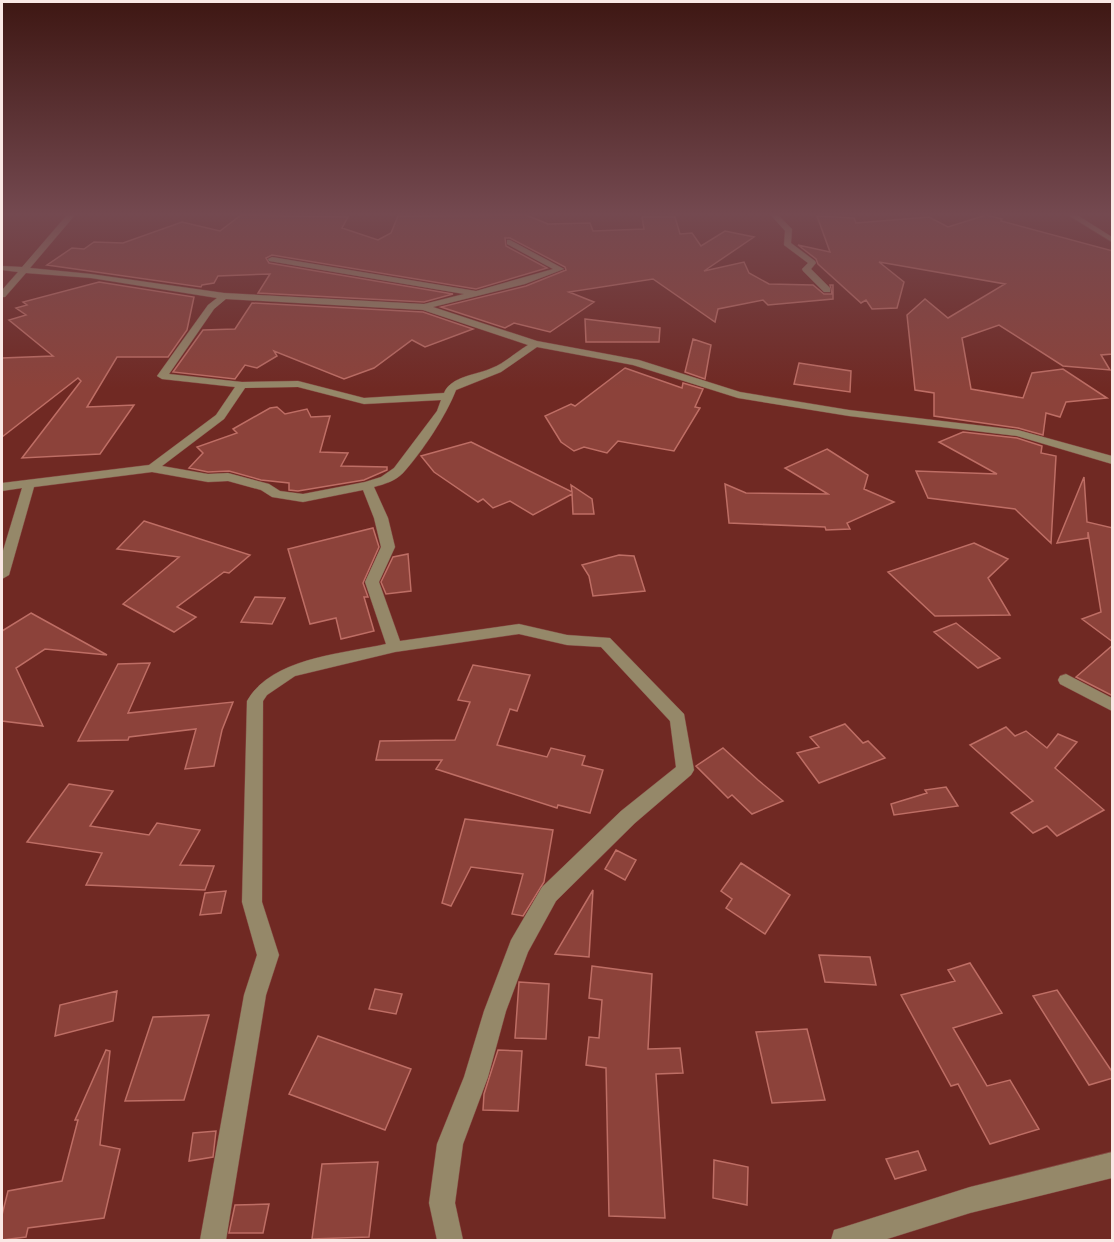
<svg xmlns="http://www.w3.org/2000/svg" width="1114" height="1242" font-family="Manrope,sans-serif">
	<rect width="100%" height="100%" fill="#702923"/>
	<path fill="#8c423a" stroke="#be6e65" stroke-width="1.5" d="M 241,215 L 348,217 L 342,228 L 378,240 L 391,233 L 398,216 L 526,215 L 548,224 L 590,223 L 593,231 L 644,229 L 642,217 L 675,217 L 680,234 L 692,233 L 701,246 L 725,231 L 754,237 L 704,271 L 744,262 L 749,273 L 769,284 L 813,285 L 824,294 L 832,294 L 830,285 L 833,285 L 833,299 L 768,305 L 763,300 L 718,309 L 715,322 L 653,279 L 569,292 L 594,302 L 550,332 L 514,323 L 505,328 L 441,307 L 526,286 L 566,270 L 565,267 L 510,238 L 505,238 L 506,246 L 547,268 L 476,289 L 272,255 L 266,258 L 269,263 L 453,294 L 424,302 L 258,293 L 270,274 L 218,276 L 214,283 L 202,285 L 201,287 L 47,265 L 72,248 L 84,249 L 94,242 L 123,243 L 182,222 L 220,231 Z
		M 986,215 L 1002,219 L 1001,221 L 1113,251 L 1113,354 L 1101,355 L 1110,370 L 1063,366 L 999,325 L 962,338 L 971,389 L 1023,398 L 1032,373 L 1063,369 L 1107,398 L 1066,402 L 1060,417 L 1046,413 L 1043,435 L 1018,428 L 934,416 L 934,393 L 915,390 L 907,315 L 925,299 L 948,318 L 1005,284 L 879,262 L 904,282 L 897,308 L 872,309 L 866,300 L 861,303 L 818,264 L 816,259 L 798,245 L 830,252 L 817,216 L 854,218 L 856,223 L 929,217 L 948,227 Z
		M 99,282 L 194,297 L 187,330 L 168,357 L 117,357 L 87,407 L 134,405 L 100,454 L 22,458 L 81,381 L 78,378 L 2,437 L 2,358 L 53,356 L 9,320 L 26,315 L 16,308 L 27,305 L 23,302 Z
		M 252,303 L 423,312 L 473,329 L 425,347 L 412,340 L 374,368 L 344,379 L 274,351 L 277,356 L 257,368 L 245,365 L 235,379 L 173,372 L 203,330 L 235,329 Z
		M 585,319 L 660,328 L 659,342 L 586,342 Z
		M 693,339 L 711,345 L 705,379 L 685,372 Z
		M 799,363 L 851,371 L 850,392 L 794,384 Z
		M 625,368 L 682,388 L 683,383 L 703,389 L 695,407 L 700,408 L 674,451 L 618,441 L 607,453 L 584,447 L 574,451 L 561,442 L 545,416 L 571,404 L 575,406 Z
		M 277,407 L 285,414 L 307,409 L 311,417 L 330,416 L 320,452 L 348,453 L 341,466 L 387,467 L 387,470 L 364,480 L 298,491 L 289,490 L 289,483 L 261,480 L 229,471 L 208,472 L 189,468 L 203,453 L 197,447 L 237,433 L 233,429 L 270,408 Z
		M 963,432 L 1017,438 L 1042,446 L 1041,453 L 1056,456 L 1051,543 L 1015,509 L 928,498 L 916,471 L 997,474 L 939,442 Z
		M 471,442 L 572,492 L 571,485 L 592,499 L 594,514 L 573,514 L 572,494 L 533,515 L 510,501 L 493,508 L 483,499 L 478,502 L 434,472 L 421,456 Z
		M 827,449 L 868,475 L 864,489 L 894,502 L 847,523 L 850,529 L 826,530 L 825,527 L 729,523 L 725,484 L 746,493 L 828,494 L 785,468 Z
		M 1084,477 L 1087,522 L 1113,528 L 1113,642 L 1082,619 L 1101,612 L 1088,532 L 1088,538 L 1057,543 Z
		M 144,521 L 250,555 L 229,573 L 224,572 L 177,607 L 196,617 L 174,632 L 123,604 L 179,557 L 117,549 Z
		M 373,528 L 379,547 L 363,583 L 368,597 L 364,597 L 374,631 L 341,639 L 336,618 L 310,624 L 288,549 Z
		M 974,543 L 1008,559 L 988,578 L 1010,615 L 935,616 L 888,572 Z
		M 408,554 L 411,591 L 386,594 L 381,582 L 393,557 Z
		M 619,555 L 634,556 L 645,591 L 593,596 L 589,576 L 582,565 Z
		M 255,597 L 285,598 L 272,624 L 241,622 Z
		M 31,613 L 107,655 L 45,649 L 16,668 L 43,726 L 2,721 L 2,631 Z
		M 956,623 L 1000,658 L 978,668 L 934,632 Z
		M 1113,645 L 1113,696 L 1076,677 Z
		M 150,663 L 128,713 L 233,702 L 222,730 L 214,766 L 185,769 L 196,729 L 129,737 L 128,740 L 78,741 L 118,664 Z
		M 473,665 L 530,675 L 517,711 L 510,709 L 497,745 L 547,757 L 551,748 L 585,756 L 582,765 L 603,770 L 590,813 L 558,805 L 557,808 L 436,769 L 442,760 L 376,760 L 380,741 L 455,740 L 470,702 L 458,700 Z
		M 845,724 L 863,743 L 868,741 L 885,758 L 819,783 L 797,753 L 819,747 L 810,737 Z
		M 1006,727 L 1015,736 L 1026,731 L 1047,748 L 1058,734 L 1077,742 L 1055,768 L 1104,810 L 1057,836 L 1047,826 L 1033,833 L 1011,813 L 1033,801 L 970,745 Z
		M 723,748 L 758,780 L 783,801 L 752,814 L 732,795 L 728,798 L 696,766 Z
		M 69,784 L 113,791 L 90,826 L 149,835 L 157,823 L 200,830 L 180,865 L 214,866 L 205,890 L 86,885 L 102,853 L 27,842 Z
		M 946,787 L 958,806 L 894,815 L 891,804 L 927,793 L 925,790 Z
		M 465,819 L 553,830 L 544,882 L 523,916 L 512,914 L 523,874 L 471,867 L 451,906 L 442,903 Z
		M 616,850 L 636,860 L 625,880 L 605,869 Z
		M 741,863 L 790,895 L 765,934 L 726,908 L 732,899 L 721,891 Z
		M 593,890 L 589,957 L 555,954 Z
		M 226,891 L 221,913 L 200,915 L 205,893 Z
		M 819,955 L 870,957 L 876,985 L 825,982 Z
		M 970,963 L 1002,1013 L 953,1028 L 987,1086 L 1010,1080 L 1039,1129 L 990,1144 L 958,1084 L 951,1086 L 901,995 L 955,981 L 948,970 Z
		M 592,966 L 652,974 L 648,1049 L 680,1048 L 683,1073 L 656,1074 L 665,1218 L 609,1216 L 606,1068 L 586,1065 L 589,1037 L 599,1038 L 602,1000 L 589,998 Z
		M 519,982 L 549,984 L 546,1039 L 515,1038 Z
		M 375,989 L 402,994 L 396,1014 L 369,1009 Z
		M 1057,990 L 1113,1073 L 1113,1078 L 1089,1085 L 1033,996 Z
		M 117,991 L 113,1021 L 55,1036 L 60,1005 Z
		M 209,1015 L 184,1100 L 125,1101 L 153,1017 Z
		M 807,1029 L 825,1100 L 772,1103 L 756,1032 Z
		M 318,1036 L 411,1069 L 385,1130 L 289,1094 Z
		M 106,1050 L 110,1051 L 100,1145 L 120,1149 L 104,1218 L 28,1228 L 26,1237 L 2,1240 L 2,1215 L 8,1191 L 62,1181 L 78,1120 L 75,1120 Z
		M 498,1050 L 522,1051 L 518,1111 L 483,1110 L 484,1094 Z
		M 216,1131 L 213,1157 L 189,1161 L 193,1133 Z
		M 918,1151 L 926,1170 L 895,1179 L 886,1159 Z
		M 714,1160 L 748,1167 L 747,1205 L 713,1198 Z
		M 378,1162 L 369,1237 L 312,1239 L 322,1164 Z
		M 269,1204 L 263,1233 L 229,1233 L 235,1205 Z"/>
	<g fill="none" stroke-linecap="round" stroke-linejoin="round">
		<g stroke="#864842" stroke-width="1">
			<path id="minor" d="M 67,215 L 75,215 L 30,268 L 91,274 L 224,293 L 424,304 L 464,294 L 269,261 L 268,259 L 272,257 L 476,291 L 553,269 L 507,244 L 507,240 L 510,240 L 564,269 L 525,284 L 433,307 L 537,341 L 639,360 L 740,392 L 849,410 L 1018,430 L 1112,456 L 1112,464 L 1017,436 L 849,416 L 738,398 L 633,365 L 537,347 L 501,372 L 456,390 C 446,416 422,452 403,473 C 395,481 385,484 374,487 L 388,518 L 395,547 L 379,582 L 400,641 L 519,624 L 567,635 L 610,638 L 684,714 L 694,770 L 691,775 L 635,823 L 556,901 L 528,952 L 506,1011 L 488,1077 L 463,1144 L 455,1203 L 463,1240 L 437,1240 L 429,1203 L 437,1144 L 464,1077 L 484,1011 L 511,940 L 542,887 L 621,811 L 676,767 L 670,721 L 601,647 L 567,645 L 519,634 L 395,652 L 295,676 L 267,695 L 263,701 L 262,902 L 279,955 L 266,995 L 226,1240 L 200,1240 L 244,995 L 257,955 L 242,902 L 247,701 C 271,658 341,654 386,644 L 365,582 L 381,547 L 374,518 L 363,490 L 303,502 L 272,497 L 261,490 L 228,481 L 208,482 L 152,472 L 34,487 L 9,575 L 2,579 L 2,554 L 22,488 L 2,491 L 2,483 L 149,465 L 216,415 L 235,387 L 162,379 L 157,376 L 208,305 L 217,298 L 91,278 L 26,273 L 5,297 L 2,297 L 2,290 L 18,272 L 2,270 L 2,266 L 22,267 ZM 226,299 L 423,310 L 528,345 C 516,352 505,363 492,368 C 477,375 451,376 444,393 L 364,398 L 298,381 L 242,382 L 169,374 L 214,309 ZM 298,387 L 364,404 L 441,400 L 437,411 L 394,468 L 381,477 L 365,482 L 303,494 L 280,491 L 269,484 L 228,473 L 208,474 L 162,466 L 224,419 L 245,388 Z
				M 771,215 L 778,215 L 792,229 L 791,243 L 815,261 L 816,263 L 811,269 L 830,288 L 830,292 L 824,292 L 803,271 L 802,269 L 808,263 L 784,245 L 785,231 Z
				M 1068,215 L 1077,215 L 1112,237 L 1112,242 Z
				M 1066,674 L 1112,698 L 1112,711 L 1060,684 L 1058,680 L 1060,676 Z
				M 1112,1152 L 1112,1178 L 970,1213 L 884,1240 L 831,1240 L 834,1230 L 844,1227 L 970,1187 Z"/>
		</g>
		<use href="#minor" fill="#958869" fill-rule="evenodd"/>
	</g>
	<linearGradient id="sky" x2="0" y2="1"><stop stop-color="#3e1713"/><stop offset="0.55" stop-color="#744950"/><stop offset="1" stop-color="#744950" stop-opacity="0"/></linearGradient>
	<rect width="1114" height="389" fill="url(#sky)"/>
	<rect width="1114" height="1242" fill="none" stroke="#fae8e5" stroke-width="6"/>
</svg>
